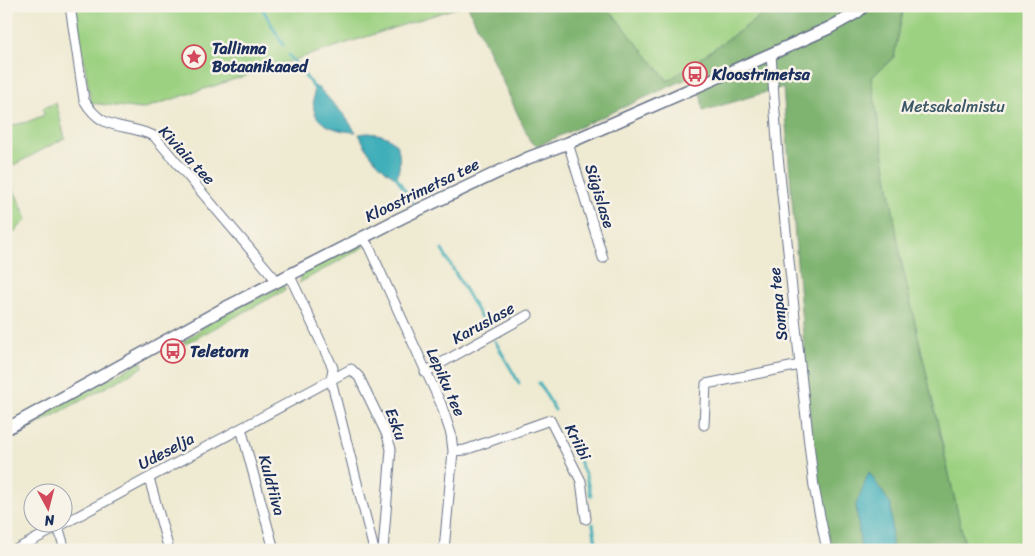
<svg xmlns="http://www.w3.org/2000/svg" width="1035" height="556" font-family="Sriracha,sans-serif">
	<rect width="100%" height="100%" fill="#f7f3e8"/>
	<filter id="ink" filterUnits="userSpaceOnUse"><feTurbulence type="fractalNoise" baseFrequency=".02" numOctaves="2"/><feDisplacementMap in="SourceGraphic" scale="10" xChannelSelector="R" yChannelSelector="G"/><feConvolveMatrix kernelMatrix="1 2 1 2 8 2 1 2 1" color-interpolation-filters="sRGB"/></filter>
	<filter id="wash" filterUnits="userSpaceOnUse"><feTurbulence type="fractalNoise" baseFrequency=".0096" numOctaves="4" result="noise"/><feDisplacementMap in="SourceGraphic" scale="20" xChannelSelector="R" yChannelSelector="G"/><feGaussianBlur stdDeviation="1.12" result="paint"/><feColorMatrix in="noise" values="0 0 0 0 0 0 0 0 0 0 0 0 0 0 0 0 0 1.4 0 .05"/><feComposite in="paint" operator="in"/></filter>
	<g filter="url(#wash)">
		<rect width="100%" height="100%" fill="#efead2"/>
		<path fill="#9dd182" stroke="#5c8070" d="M 75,6 L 462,6 L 142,109 L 91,103 Z
			M 606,6 L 775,6 L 668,81 Z
			M 904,6 L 1029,6 L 1029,550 L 966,550 L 901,260 L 871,78 L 894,57 Z
			M 56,103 L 65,138 L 6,169 L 6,127 L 27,122 L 44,115 L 43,108 Z
			M 6,172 L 27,219 L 6,240 Z
			M 359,245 L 363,245 L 364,247 L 299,283 L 301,274 Z
			M 280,287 L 285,287 L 285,290 L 185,344 L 183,342 L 213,320 Z
			M 142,361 L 143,367 L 34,426 L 29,425 L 29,423 L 31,421 Z
			M 23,426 L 25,428 L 23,432 L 6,441 L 6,436 Z"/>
		<path fill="#7eb370" stroke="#4c7167" d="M 468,6 L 606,6 L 668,81 L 775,6 L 904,6 L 894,57 L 871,78 L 901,260 L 966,550 L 833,550 L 823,511 L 811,436 L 783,87 L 703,111 L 701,96 L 693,76 L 537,146 L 530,141 Z"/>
		<path fill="#3fafb9" stroke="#2d6f8c" d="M 314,86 L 320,89 L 344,115 L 356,132 C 343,132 320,127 315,113 C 312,106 314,94 314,86 Z
			M 367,133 C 398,134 404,150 397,178 C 380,169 366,151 359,134 Z
			M 869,472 L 891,505 L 892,550 L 861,550 L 856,505 Z"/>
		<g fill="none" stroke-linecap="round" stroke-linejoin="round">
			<path stroke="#3fafb9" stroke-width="3" d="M 261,6 L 283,45
				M 289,55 L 315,89
				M 395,175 L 412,202
				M 442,250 L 487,328
				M 495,341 L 519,383
				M 539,383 L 555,410
				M 563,426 L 586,476 L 591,496
				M 593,524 L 597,550"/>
		</g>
	</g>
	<g filter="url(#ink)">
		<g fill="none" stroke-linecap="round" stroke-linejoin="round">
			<g stroke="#657087" stroke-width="11">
				<path id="street" d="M 70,6 L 84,100 C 103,133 124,122 154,136 L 277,281
					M 771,54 L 778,156 L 800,365 L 814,487 L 827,550
					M 568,143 L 603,258
					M 362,237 L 369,247 L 441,404 L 451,434 L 453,451 L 444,550
					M 289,274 L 333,368 L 331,380 L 374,550
					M 425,372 L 528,315
					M 704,425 L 706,384 L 800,365
					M 241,428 L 274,550
					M 453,451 L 465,450 L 550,420 L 581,481 L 586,519
					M 149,478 L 169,550
					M 58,526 L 65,550
					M 15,550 L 351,369 L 359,377 L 387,435 L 391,449 L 383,550"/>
			</g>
			<g stroke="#657087" stroke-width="14">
				<path id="secondary" d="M 6,429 L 221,310 L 401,218 L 528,158 L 568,143 L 771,54 L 829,28 L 856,13 L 864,6"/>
			</g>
			<use href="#street" stroke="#fff" stroke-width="9"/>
			<use href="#secondary" stroke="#fff" stroke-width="11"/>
		</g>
	</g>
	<defs>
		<g id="sight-ring" transform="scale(1.25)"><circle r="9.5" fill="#f7f3e8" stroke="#d1495b" stroke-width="1.5"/><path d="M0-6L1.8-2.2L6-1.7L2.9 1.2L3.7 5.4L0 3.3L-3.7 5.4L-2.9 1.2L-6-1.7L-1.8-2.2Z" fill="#d1495b"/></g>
		<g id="bus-ring" transform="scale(1.25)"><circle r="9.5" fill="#f7f3e8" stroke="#d1495b" stroke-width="1.5"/><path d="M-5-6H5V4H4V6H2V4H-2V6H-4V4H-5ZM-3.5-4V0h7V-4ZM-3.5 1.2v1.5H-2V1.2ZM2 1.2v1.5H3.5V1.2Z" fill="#d1495b"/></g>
	</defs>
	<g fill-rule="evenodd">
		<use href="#sight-ring" x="194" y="57"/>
		<use href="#bus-ring" x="695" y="74"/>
		<use href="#bus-ring" x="173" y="351"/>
	</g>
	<g text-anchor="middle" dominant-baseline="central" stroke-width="5" stroke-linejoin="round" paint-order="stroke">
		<g font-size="16" font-weight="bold" fill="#1b2f5e" stroke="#f7f3e8" text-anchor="start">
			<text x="212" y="48">Tallinna<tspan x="212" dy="18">Botaanikaaed</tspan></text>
			<text x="712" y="74">Kloostrimetsa</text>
			<text x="190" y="351">Teletorn</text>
		</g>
		<g font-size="16" fill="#3c5867" stroke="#f7f3e8">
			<text x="953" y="106">Metsakalmistu</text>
		</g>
		<g font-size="16" fill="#1b2f5e" stroke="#f7f3e8">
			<text transform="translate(187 155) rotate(47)">Kiviaia tee</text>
			<text transform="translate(422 190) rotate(-26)">Kloostrimetsa tee</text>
			<text transform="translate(600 196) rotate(73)">Sügislase</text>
			<text transform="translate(778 304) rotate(-96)">Sompa tee</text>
			<text transform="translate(483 323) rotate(-29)">Karuslase</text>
			<text transform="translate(446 382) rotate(66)">Lepiku tee</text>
			<text transform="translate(396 424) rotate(69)">Esku</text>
			<text transform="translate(578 442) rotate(63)">Kriibi</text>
			<text transform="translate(166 451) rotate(-28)">Udeselja</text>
			<text transform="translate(272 485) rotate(75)">Kuldtiiva</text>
		</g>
	</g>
	<rect width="1035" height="556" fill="none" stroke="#f7f3e8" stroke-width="25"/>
	<g transform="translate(48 508) rotate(173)"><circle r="24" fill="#f7f3e8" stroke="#9fa5b1"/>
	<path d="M0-4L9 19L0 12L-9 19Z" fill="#d1495b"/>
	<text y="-8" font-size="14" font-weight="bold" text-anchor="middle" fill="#1b2f5e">N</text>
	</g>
</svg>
